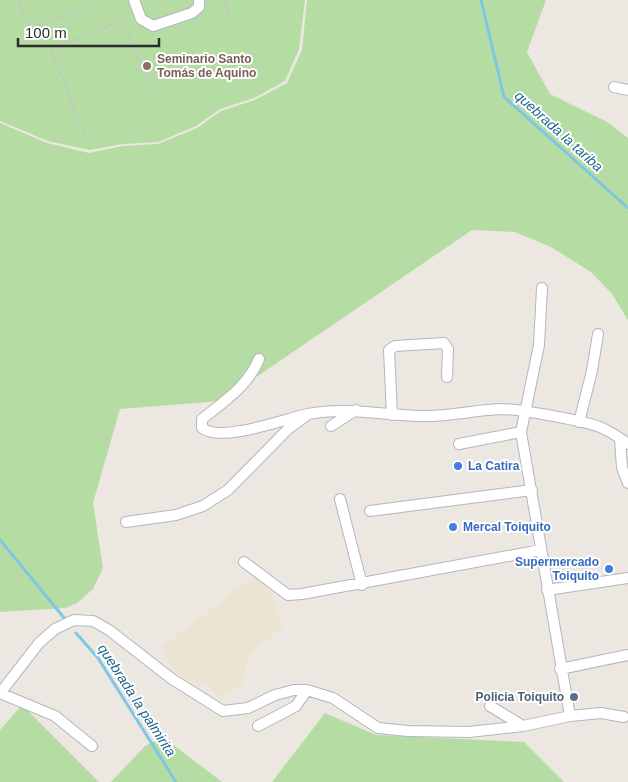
<svg xmlns="http://www.w3.org/2000/svg" width="628" height="782" font-family="Arial,sans-serif">
	<rect width="100%" height="100%" fill="#ece7e0"/>
	<path fill="#ece4d2" d="M 256,575 L 277,603 L 277,616 L 284,626 L 249,655 L 243,683 L 221,700 L 206,684 L 183,679 L 159,649 Z"/>
	<path fill="#b5dda3" d="M 0,0 L 305,0 L 299,49 L 285,81 L 254,98 L 220,109 L 196,126 L 158,142 L 123,144 L 89,150 L 48,141 L 0,121 Z
		M 307,0 L 546,0 L 527,52 L 550,94 L 607,122 L 628,138 L 628,320 L 612,294 L 591,272 L 551,247 L 515,232 L 472,230 L 221,401 L 120,409 L 93,503 L 103,568 L 93,589 L 77,603 L 65,608 L 0,612 L 0,123 L 47,143 L 89,153 L 123,146 L 158,144 L 197,128 L 221,111 L 255,100 L 287,83 L 302,50 Z
		M 22,705 L 99,782 L 0,782 L 0,730 Z
		M 325,713 L 376,735 L 524,742 L 564,782 L 272,782 Z
		M 163,737 L 222,782 L 111,782 L 145,746 Z"/>
	<g fill="none" stroke-linecap="round" stroke-linejoin="round">
		<path stroke="#7fc6e3" stroke-width="3" d="M 481,0 L 504,97 L 628,208
			M 0,540 L 65,619
			M 76,633 L 98,658 L 176,782"/>
		<g stroke="#b4b6be" stroke-width="12">
			<path id="minor" d="M 134,0 L 141,19 L 153,26 L 192,13 L 199,7 L 199,0
				M 614,87 L 628,90
				M 542,288 L 539,345 L 521,432 L 570,716
				M 259,359 C 248,386 225,401 202,419 L 202,428 C 222,443 284,419 308,414 C 348,406 386,416 426,416 C 451,416 476,410 501,409 C 517,409 588,421 602,428 C 611,432 620,438 628,444
				M 392,415 L 389,350 L 395,346 L 444,343 L 448,349 L 447,377
				M 579,422 L 592,371 L 598,334
				M 331,426 L 356,410
				M 620,439 L 622,468 L 628,483
				M 459,444 L 521,432
				M 340,499 L 362,585
				M 370,511 L 532,490
				M 126,522 L 176,515 L 203,506 L 228,490 L 288,429 L 306,416
				M 244,562 L 288,595 L 302,594 L 541,550
				M 547,590 L 628,578
				M 560,669 L 628,655
				M 1,692 L 39,643 L 55,629 L 74,620 L 93,621 L 109,630 L 172,679 L 223,711 L 248,708 L 275,695 L 294,690 L 307,690 L 333,698 L 378,728 L 408,731 L 469,732 L 523,726 L 570,716 L 601,713 L 624,717
				M 0,693 L 55,716 L 92,746
				M 490,706 L 523,726
				M 258,726 L 296,706 L 307,690"/>
		</g>
		<path stroke="#c4c4c4" stroke-width="2" stroke-dasharray="4 2.5" stroke-linecap="butt" d="M 18,0 L 30,29 L 103,0
			M 224,0 L 230,17
			M 85,136 L 51,49 L 122,20 L 150,82 L 191,65"/>
		<use href="#minor" stroke="#fff" stroke-width="10"/>
	</g>
	<circle fill="#8d6e63" stroke="#fff" stroke-width="2" cx="147" cy="66" r="5"/>
	<g fill="#3f7fe0" stroke="#fff" stroke-width="2">
		<circle cx="458" cy="466" r="5"/>
		<circle cx="453" cy="527" r="5"/>
		<circle cx="609" cy="569" r="5"/>
	</g>
	<circle fill="#5c6f8a" stroke="#fff" stroke-width="2" cx="574" cy="697" r="5"/>
	<g text-anchor="middle" dominant-baseline="central" stroke-width="4" stroke-linejoin="round" paint-order="stroke">
		<g font-size="12" font-weight="bold" fill="#785e54" stroke="#fff" text-anchor="start">
			<text x="157" y="59">Seminario Santo<tspan x="157" dy="14">Tomás de Aquino</tspan></text>
		</g>
		<g font-size="12" font-weight="bold" fill="#366cbe" stroke="#fff" text-anchor="start">
			<text x="468" y="466">La Catira</text>
			<text x="463" y="527">Mercal Toiquito</text>
			<text x="599" y="562" text-anchor="end">Supermercado<tspan x="599" dy="14">Toiquito</tspan></text>
		</g>
		<g font-size="12" font-weight="bold" fill="#4e5e75" stroke="#fff" text-anchor="end">
			<text x="564" y="697">Policia Toiquito</text>
		</g>
		<g font-size="14" font-style="italic" fill="#1b6691" stroke="#fff">
			<text transform="translate(559 131) rotate(42)">quebrada la tariba</text>
			<text transform="translate(137 700) rotate(57)">quebrada la palmirita</text>
		</g>
	</g>
	<path d="M18 38v8h141v-8" fill="none" stroke="#2c2c2c" stroke-width="2.5"/>
	<text x="25" y="38" font-size="15" fill="#2c2c2c" stroke="#ffffff" stroke-width="4" paint-order="stroke">100 m</text>
</svg>
